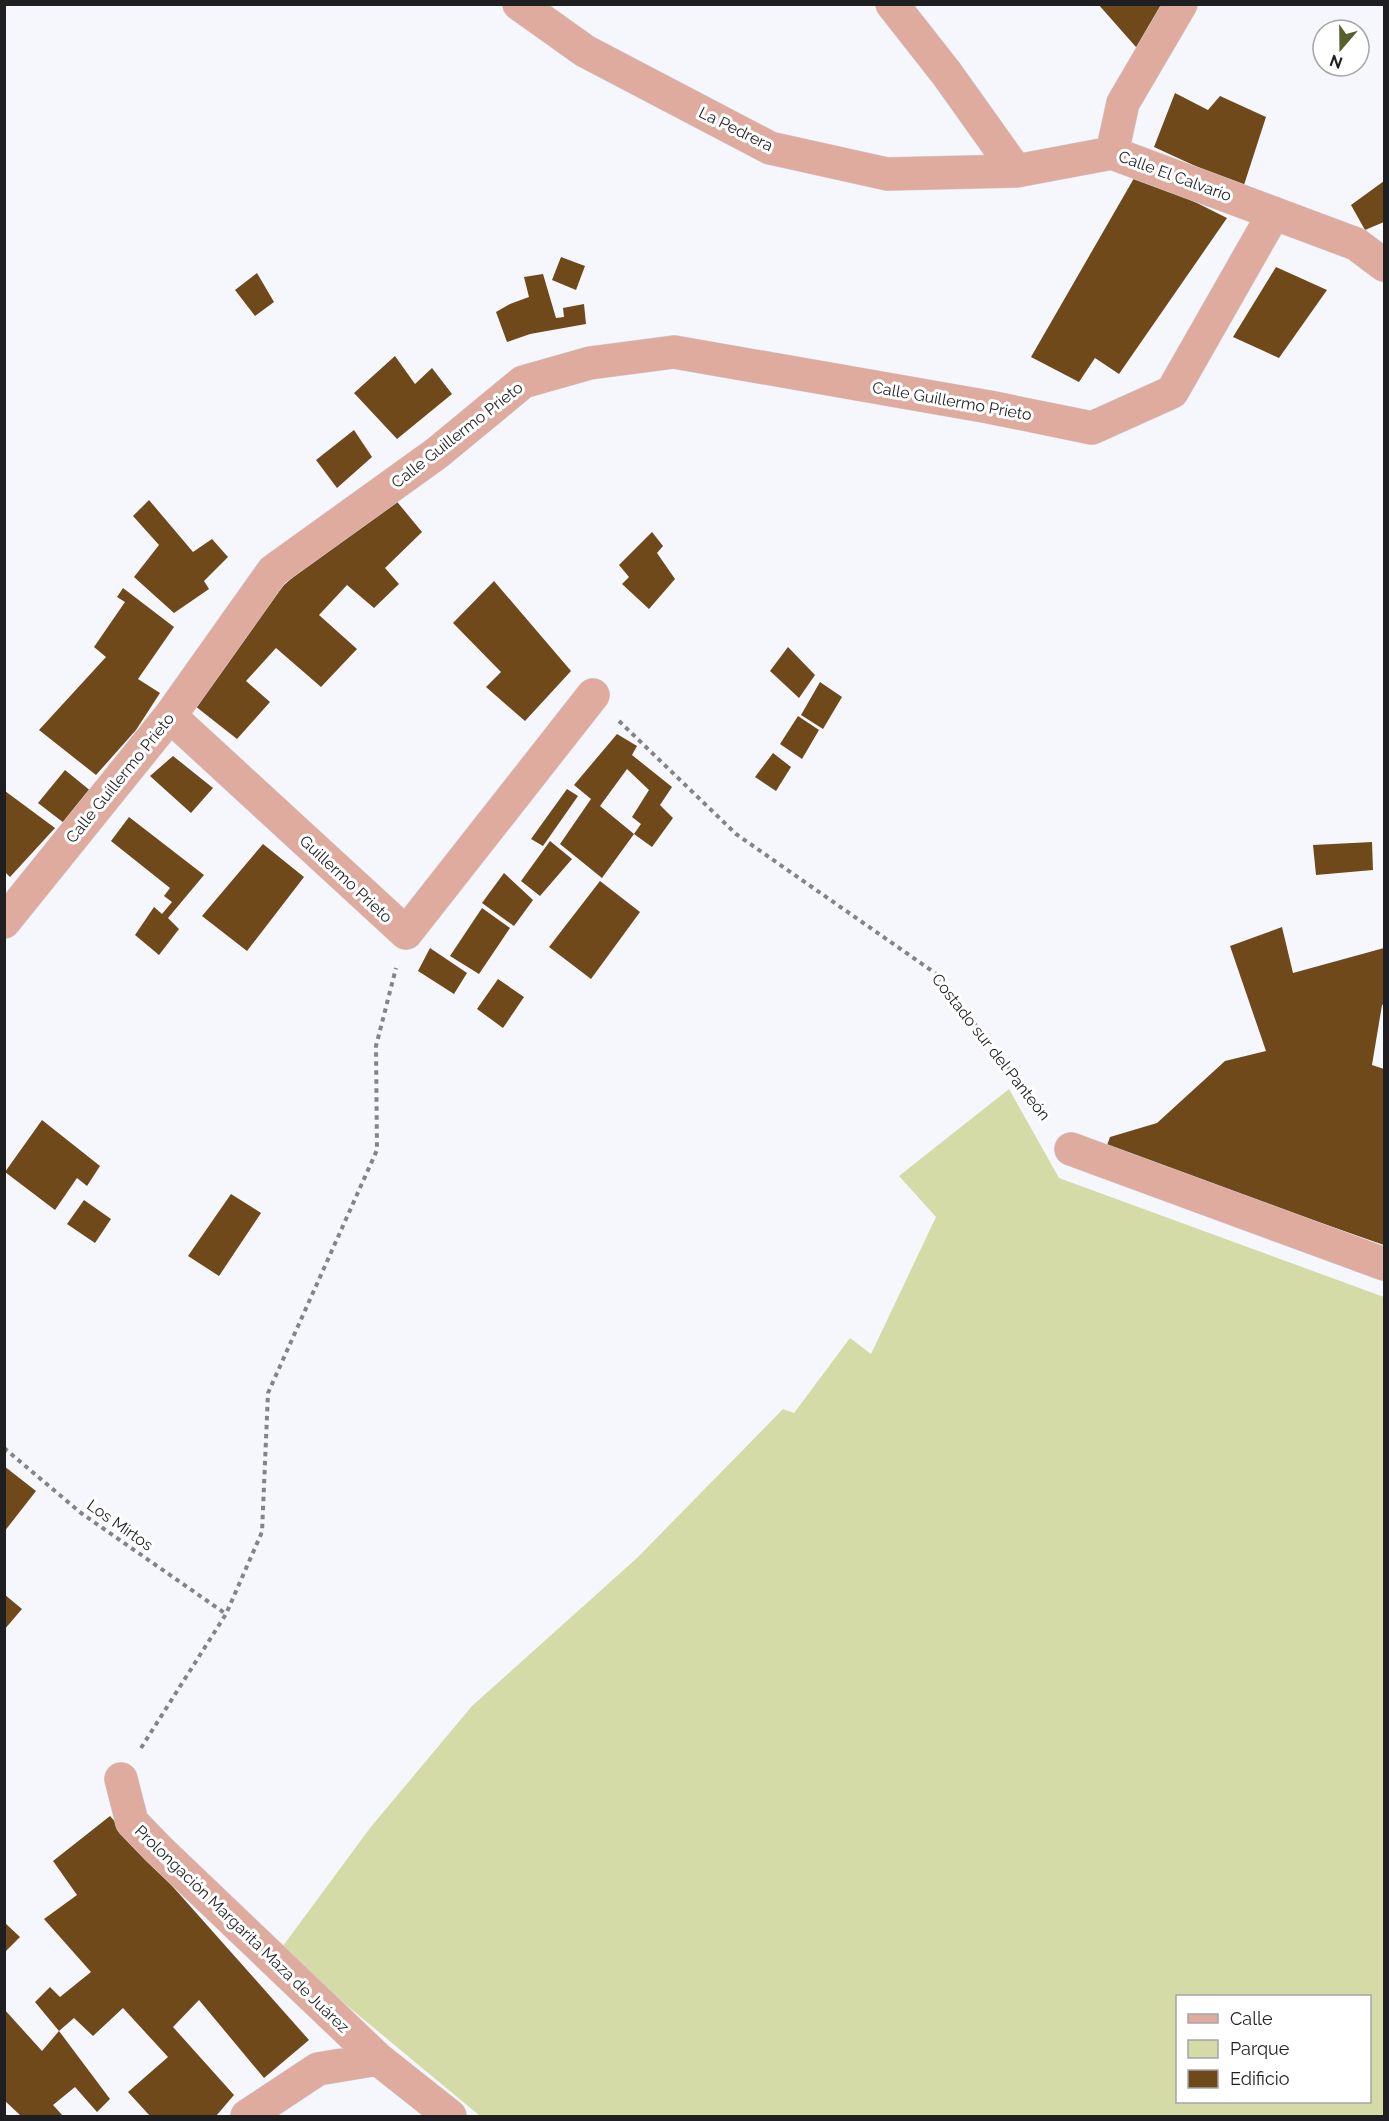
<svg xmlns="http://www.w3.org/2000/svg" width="1389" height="2121" font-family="Raleway,sans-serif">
	<rect width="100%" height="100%" fill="#f6f7fd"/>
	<path fill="#d4dba7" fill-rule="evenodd" d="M 1009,1089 L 1059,1178 L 1384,1297 L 1384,2116 L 480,2116 L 280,1950 L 370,1828 L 472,1706 L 637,1558 L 783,1409 L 794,1413 L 850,1338 L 871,1354 L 936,1217 L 899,1176 ZM 1178,1996 L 1370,1996 L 1370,2102 L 1178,2102 Z"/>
	<path fill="#6f491a" d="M 1098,4 L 1171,4 L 1143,55 Z
		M 1175,93 L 1208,110 L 1220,96 L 1266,117 L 1243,188 L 1154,147 Z
		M 1137,173 L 1227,218 L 1119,374 L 1095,358 L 1079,382 L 1031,357 Z
		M 1384,181 L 1384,222 L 1365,230 L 1351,205 Z
		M 561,257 L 585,266 L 576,290 L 552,280 Z
		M 1276,267 L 1327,290 L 1279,358 L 1233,337 Z
		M 257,273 L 274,302 L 255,316 L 235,290 Z
		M 543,274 L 556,318 L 564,317 L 563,308 L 584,304 L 586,324 L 530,334 L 507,342 L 496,312 L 510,304 L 529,297 L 524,277 Z
		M 395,356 L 415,384 L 432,368 L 452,394 L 397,439 L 354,393 Z
		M 354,430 L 372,457 L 337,488 L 316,460 Z
		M 389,492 L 422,532 L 385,568 L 399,584 L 374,608 L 347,585 L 319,615 L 357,649 L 321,687 L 276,648 L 246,681 L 270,702 L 237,739 L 190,702 L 284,585 Z
		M 149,500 L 193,552 L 212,539 L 228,557 L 204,581 L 209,589 L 174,613 L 134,577 L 159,545 L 133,516 Z
		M 652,532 L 663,546 L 657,553 L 675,579 L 649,609 L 622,584 L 629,577 L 619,565 Z
		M 494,581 L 571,671 L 525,721 L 486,687 L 501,672 L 453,623 Z
		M 123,588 L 174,627 L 138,679 L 160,693 L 136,730 L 96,775 L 39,730 L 106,657 L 94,647 L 125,602 L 117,597 Z
		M 788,647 L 815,675 L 799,698 L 770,671 Z
		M 820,682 L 842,697 L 823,729 L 801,715 Z
		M 798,716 L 819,730 L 802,759 L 780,744 Z
		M 617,734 L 637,746 L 632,755 L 672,787 L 660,805 L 673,818 L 652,847 L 634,834 L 641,824 L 632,817 L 649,790 L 627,769 L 600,806 L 634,834 L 602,878 L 560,844 L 591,799 L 574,785 Z
		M 773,753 L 791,767 L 776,791 L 755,777 Z
		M 173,756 L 213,788 L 191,813 L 150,776 Z
		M 65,770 L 92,792 L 64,823 L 38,803 Z
		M 567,789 L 578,796 L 543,846 L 531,839 Z
		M 5,791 L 55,828 L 10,877 L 5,872 Z
		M 129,817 L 204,875 L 168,918 L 179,929 L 159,955 L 135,935 L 154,907 L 162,914 L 172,902 L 164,896 L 170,888 L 111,841 Z
		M 550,841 L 572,859 L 540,896 L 521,881 Z
		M 1372,842 L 1373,870 L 1316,875 L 1313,845 Z
		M 263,844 L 304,877 L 247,951 L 202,916 Z
		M 504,873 L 533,900 L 514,926 L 482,903 Z
		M 600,881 L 640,912 L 591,979 L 549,947 Z
		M 482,908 L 510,928 L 479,974 L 450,956 Z
		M 1282,927 L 1293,973 L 1384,948 L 1384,1004 L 1382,1005 L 1372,1065 L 1384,1069 L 1384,1245 L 1106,1148 L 1110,1137 L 1157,1123 L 1225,1061 L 1266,1051 L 1230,946 Z
		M 430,948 L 467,973 L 454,994 L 418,971 Z
		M 498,979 L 524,997 L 503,1028 L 477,1009 Z
		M 42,1120 L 100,1166 L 87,1186 L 77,1178 L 55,1210 L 5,1172 Z
		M 231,1194 L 261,1213 L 219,1276 L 188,1256 Z
		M 84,1200 L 111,1219 L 95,1243 L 67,1224 Z
		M 4,1466 L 36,1491 L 4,1532 Z
		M 4,1594 L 22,1609 L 4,1630 Z
		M 110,1816 L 309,2040 L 264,2078 L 199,2000 L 173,2027 L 234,2095 L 216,2116 L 150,2116 L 128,2092 L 168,2057 L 123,2008 L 93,2036 L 74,2018 L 59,2031 L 35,2002 L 50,1987 L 60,1997 L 91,1972 L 44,1919 L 77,1895 L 53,1861 Z
		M 4,1922 L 20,1937 L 4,1953 Z
		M 4,2009 L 42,2051 L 59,2031 L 110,2099 L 97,2112 L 75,2087 L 53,2105 L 63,2116 L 21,2116 L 4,2100 Z"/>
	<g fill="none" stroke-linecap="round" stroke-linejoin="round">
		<g stroke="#d4d4da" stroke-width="34">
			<path id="minor" d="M 519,4 L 585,51 L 770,148 L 887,174 L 1016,171 L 1112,153 L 1356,244 L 1384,265
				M 892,4 L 947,74 L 1016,171
				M 1112,153 L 1123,103 L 1181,4
				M 170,716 L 406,933 L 593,695
				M 4,922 L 170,716 L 273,571 L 437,453 L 523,382 L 590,363 L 674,352 L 989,407 L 1092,428 L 1172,392 L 1274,213
				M 1071,1149 L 1384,1264
				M 121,1779 L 132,1822 L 158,1849 L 378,2059 L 450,2116
				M 247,2116 L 318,2069 L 378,2059"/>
		</g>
		<path stroke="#848488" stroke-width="4" stroke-dasharray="4.5 4.5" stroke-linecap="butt" d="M 619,721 L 736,834 L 935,973 L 1050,1121
			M 4,1448 L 81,1513 L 226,1614
			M 141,1748 L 226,1614 L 262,1532 L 268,1393 L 377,1150 L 376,1046 L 396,968"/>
		<use href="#minor" stroke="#deab9e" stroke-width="33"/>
	</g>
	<g text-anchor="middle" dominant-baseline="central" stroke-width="6" stroke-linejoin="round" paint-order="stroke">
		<g font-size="16" fill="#1f1f22" stroke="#fff">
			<text transform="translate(736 129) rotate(26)">La Pedrera</text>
			<text transform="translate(1175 176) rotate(20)">Calle El Calvario</text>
			<text transform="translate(952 401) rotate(10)">Calle Guillermo Prieto</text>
			<text transform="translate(457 435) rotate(-38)">Calle Guillermo Prieto</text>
			<text transform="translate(120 778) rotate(-51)">Calle Guillermo Prieto</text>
			<text transform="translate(346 879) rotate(43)">Guillermo Prieto</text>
			<text transform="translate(991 1047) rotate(52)">Costado sur del Panteón</text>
			<text transform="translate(120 1525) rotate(35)">Los Mirtos</text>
			<text transform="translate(242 1929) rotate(44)">Prolongación Margarita Maza de Juárez</text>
		</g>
	</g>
	<rect width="1389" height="2121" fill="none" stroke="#1f1f22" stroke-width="12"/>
	<rect x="1176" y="1995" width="195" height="108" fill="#ffffff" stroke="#a5a5a7" stroke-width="1.5"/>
	<rect x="1188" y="2014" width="30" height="9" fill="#deab9e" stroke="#a5a5a7" stroke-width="1.5"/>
	<text x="1230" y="2025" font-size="18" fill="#1f1f22">Calle</text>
	<rect x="1188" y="2040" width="30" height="18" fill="#d4dba7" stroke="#a5a5a7" stroke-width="1.5"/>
	<text x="1230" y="2055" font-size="18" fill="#1f1f22">Parque</text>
	<rect x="1188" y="2070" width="30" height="18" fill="#6f491a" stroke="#a5a5a7" stroke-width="1.5"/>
	<text x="1230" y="2085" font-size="18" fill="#1f1f22">Edificio</text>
	<g transform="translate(1341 48) rotate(200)"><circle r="28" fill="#ffffff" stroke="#a5a5a7" stroke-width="1.5"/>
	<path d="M0-4.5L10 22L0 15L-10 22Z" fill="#595f2d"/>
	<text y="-9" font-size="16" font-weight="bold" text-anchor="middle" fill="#1f1f22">N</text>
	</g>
</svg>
